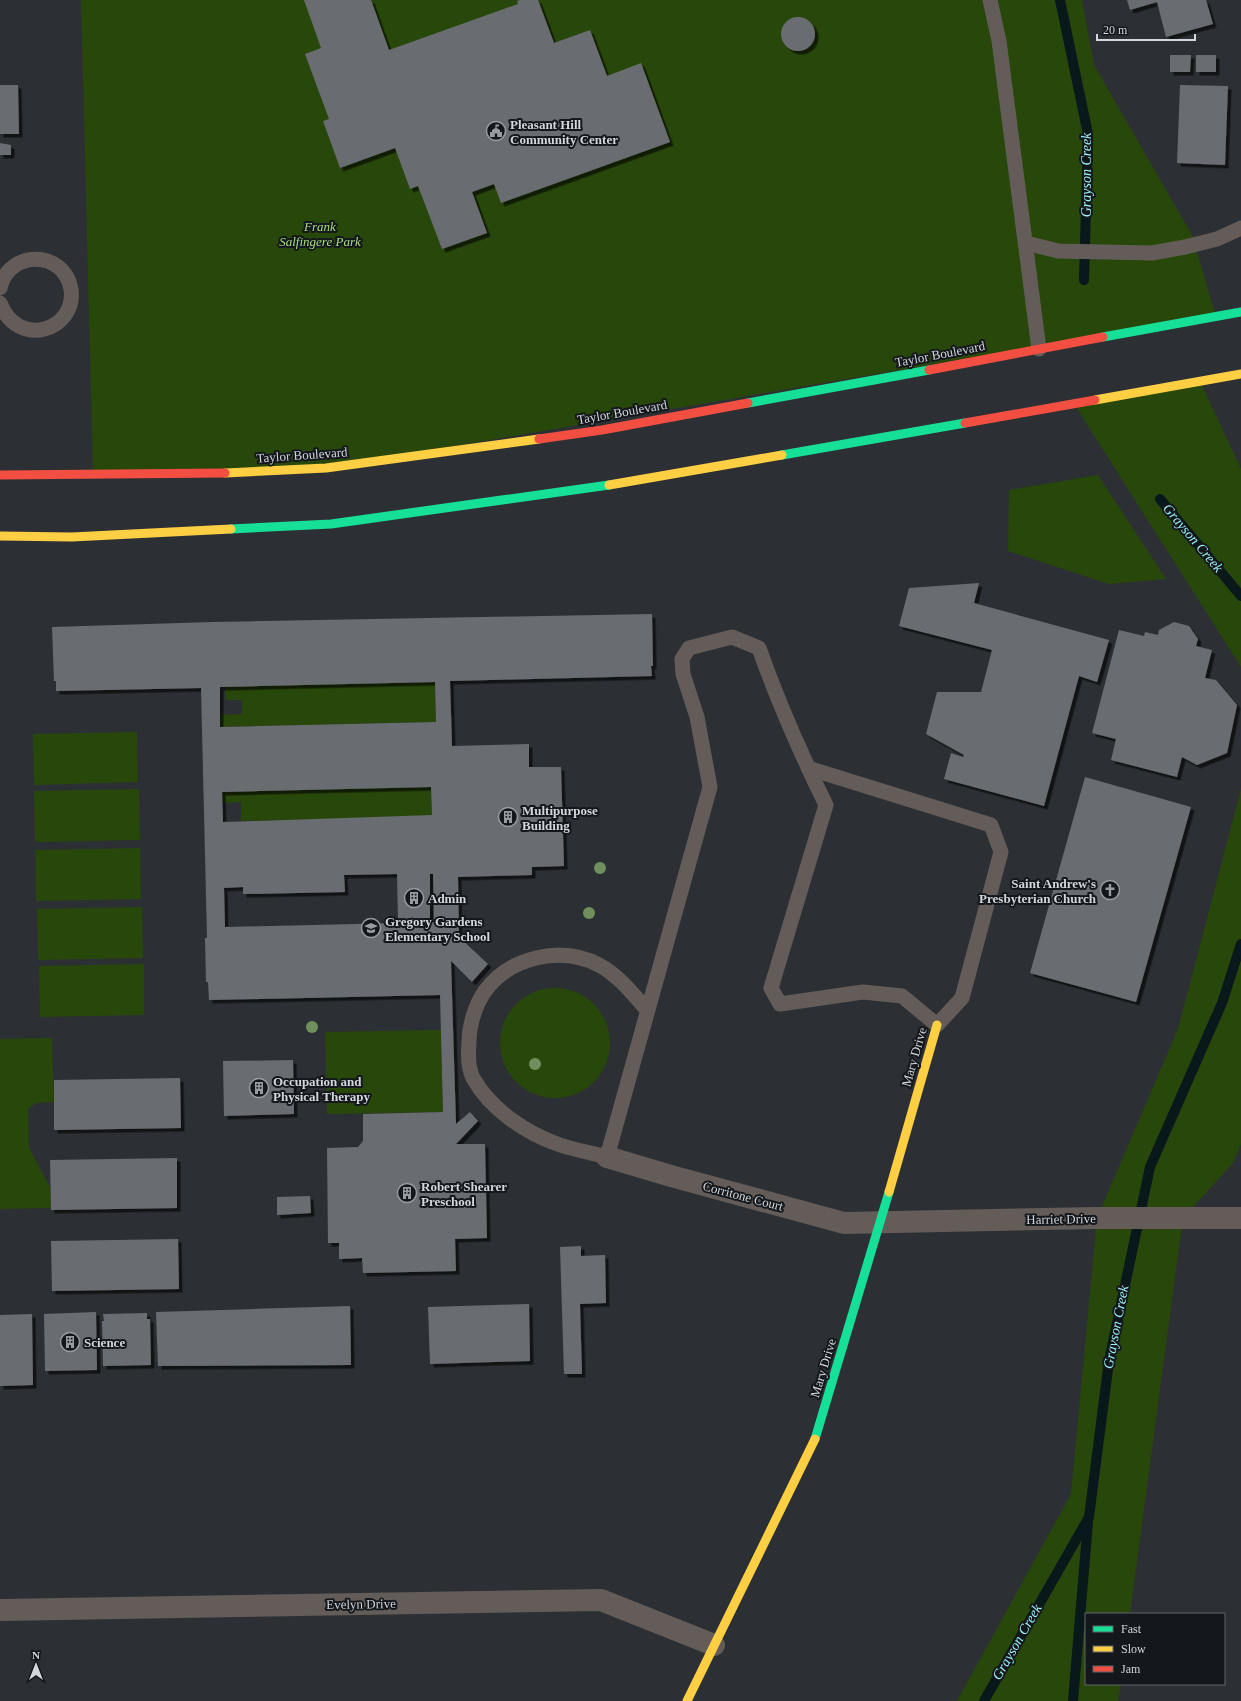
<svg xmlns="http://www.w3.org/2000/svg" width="1241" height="1701" font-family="Georgia,serif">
	<defs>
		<filter id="shadow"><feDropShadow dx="3.5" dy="3.5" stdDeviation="0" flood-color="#0009"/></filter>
	</defs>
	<rect width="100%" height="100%" fill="#2c3034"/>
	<path fill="#28470a" d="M 81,0 L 1082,0 L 1094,65 L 1192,235 L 1216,316 L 326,468 L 93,475 Z
		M 1200,381 L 1241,469 L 1241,667 L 1074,404 Z
		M 1098,475 L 1166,579 L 1109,584 L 1008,551 L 1009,490 Z
		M 435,682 L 436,722 L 220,727 L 220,715 L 242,714 L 242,700 L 226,700 L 225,686 Z
		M 137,732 L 138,782 L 34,785 L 33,734 Z
		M 431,787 L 432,817 L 241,821 L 241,802 L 223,803 L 222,792 Z
		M 139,789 L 140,840 L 35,842 L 34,791 Z
		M 1241,789 L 1241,1144 L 1233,1163 L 1183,1218 L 1130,1614 L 1086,1614 L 1086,1684 L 1121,1684 L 1118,1701 L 957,1701 L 1071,1494 L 1097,1218 L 1178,1029 Z
		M 140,848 L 141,899 L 36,901 L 35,850 Z
		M 142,907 L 143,958 L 38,960 L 37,909 Z
		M 144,964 L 144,1015 L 40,1017 L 39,966 Z
		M500 1043a55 55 0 1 1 110 0a55 55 0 1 1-110 0Z
		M 441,1030 L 443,1112 L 327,1114 L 325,1032 Z
		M 52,1038 L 54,1102 L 36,1103 L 28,1109 L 29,1148 L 50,1187 L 51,1208 L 0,1209 L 0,1039 Z"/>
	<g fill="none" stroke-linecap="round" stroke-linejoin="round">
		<path stroke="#09181a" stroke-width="10" d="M 1060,0 L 1088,134 L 1084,280
			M 1160,499 L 1241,596
			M 984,1701 L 1089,1517 L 1109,1361 L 1150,1167 L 1222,1003 L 1241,944
			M 1073,1701 L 1088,1522"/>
	</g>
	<path fill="#696c70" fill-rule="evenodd" filter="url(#shadow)" d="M 304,0 L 371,0 L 389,50 L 518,4 L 517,1 L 520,0 L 538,0 L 554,43 L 590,30 L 607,76 L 641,63 L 670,142 L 501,203 L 494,184 L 472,192 L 487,233 L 442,249 L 418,186 L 410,189 L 395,148 L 340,168 L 323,121 L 329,119 L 305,54 L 321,48 Z
		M 1127,0 L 1206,0 L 1213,24 L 1166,37 L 1157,2 L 1130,10 Z
		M781 34a17 17 0 1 1 34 0a17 17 0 1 1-34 0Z
		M 1170,55 L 1191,55 L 1190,72 L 1170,72 Z
		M 1196,55 L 1216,55 L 1216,72 L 1196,72 Z
		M 0,85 L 18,85 L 19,134 L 0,134 Z
		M 1180,85 L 1228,86 L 1225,165 L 1177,163 Z
		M 0,143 L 11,145 L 11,155 L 0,155 Z
		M 979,583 L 974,603 L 1109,640 L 1097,682 L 1079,676 L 1044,806 L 944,779 L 951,753 L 963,757 L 964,755 L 926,734 L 937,692 L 981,692 L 992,650 L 899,626 L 909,588 Z
		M 652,614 L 653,666 L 651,666 L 652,676 L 450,681 L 452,746 L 529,744 L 529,767 L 561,767 L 564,866 L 532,867 L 532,875 L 458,877 L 459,937 L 488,964 L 472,982 L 451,961 L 456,1124 L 470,1112 L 478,1121 L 456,1144 L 485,1144 L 487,1238 L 455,1239 L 456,1271 L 363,1273 L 362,1258 L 339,1259 L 339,1243 L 328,1243 L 327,1148 L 358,1147 L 363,1141 L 363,1114 L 443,1112 L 440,995 L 209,1000 L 208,982 L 206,982 L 205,938 L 207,938 L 201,688 L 56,691 L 56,681 L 54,681 L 52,627 L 212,622 ZM 435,682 L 436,722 L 220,727 L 220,687 ZM 431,787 L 432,815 L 223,822 L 222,792 ZM 397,874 L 398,923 L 225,927 L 224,888 L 243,887 L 243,894 L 345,892 L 344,875 ZM 430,874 L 433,874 L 434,922 L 430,922 Z
		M 1174,622 L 1189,626 L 1198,639 L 1196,646 L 1212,650 L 1205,678 L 1216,680 L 1237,705 L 1227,753 L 1197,765 L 1182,757 L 1177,777 L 1111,760 L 1116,739 L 1092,733 L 1119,630 L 1144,636 L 1145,632 L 1158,635 L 1159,630 Z
		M 1085,777 L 1191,807 L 1136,1002 L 1030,973 Z
		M 293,1060 L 294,1114 L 224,1116 L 223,1061 Z
		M 180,1078 L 181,1128 L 54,1130 L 54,1080 Z
		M 177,1158 L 177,1208 L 51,1210 L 50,1160 Z
		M 310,1196 L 311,1213 L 277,1215 L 277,1197 Z
		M 178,1239 L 179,1289 L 52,1291 L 51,1241 Z
		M 581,1246 L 581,1256 L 605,1255 L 606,1303 L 580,1304 L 582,1374 L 564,1374 L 560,1247 Z
		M 529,1304 L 530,1361 L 430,1364 L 428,1307 Z
		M 350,1306 L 351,1365 L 158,1366 L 156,1312 Z
		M 96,1312 L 97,1370 L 45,1371 L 44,1314 Z
		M 147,1313 L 147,1319 L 150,1319 L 151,1365 L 103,1366 L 102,1321 L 104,1321 L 103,1314 Z
		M 32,1314 L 33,1385 L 0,1386 L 0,1315 Z"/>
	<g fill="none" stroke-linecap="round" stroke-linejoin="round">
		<path stroke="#645c58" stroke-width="15" d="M 990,0 L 999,41 L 1039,349
			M 1026,243 L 1058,251 L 1152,253 L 1185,247 L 1217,239 L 1241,228
			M 0,288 C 9,249 64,250 71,289 C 77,330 18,350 0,303
			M 647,1010 C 633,994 618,975 599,965 C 561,945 510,957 485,991 C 475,1005 469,1026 469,1043 C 468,1054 468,1068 473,1078 C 491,1110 527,1134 560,1145 C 575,1150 592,1153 607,1157 L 710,787 L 697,717 L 683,674 L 682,659 L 689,648 L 732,637 L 759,648 C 778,702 801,754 826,805 L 771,988 L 780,1004 L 863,992 L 902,996 L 937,1025 L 962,998 L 1001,852 L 991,825 L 808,768"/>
		<path stroke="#645c58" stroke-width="22" d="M 607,1157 L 671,1176 L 844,1223 L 1097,1218 L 1241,1218
			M 0,1610 L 601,1600 L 714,1645"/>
		<path stroke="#16e098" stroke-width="9" d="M 1103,337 L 1241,312
			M 748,403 L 929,370
			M 782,455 L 965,423
			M 231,529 L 331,524 L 609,485
			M 815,1439 L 889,1192"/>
		<path stroke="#ffcf43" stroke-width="9" d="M 1095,400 L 1241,374
			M 225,473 L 326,468 L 539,439
			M 609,485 L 782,455
			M 0,536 L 72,537 L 231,529
			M 889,1192 L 937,1025
			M 687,1701 L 815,1439"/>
		<path stroke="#f24e42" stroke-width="9" d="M 929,370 L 1103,337
			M 965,423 L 1095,400
			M 539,439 L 602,430 L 748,403
			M 0,475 L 225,473"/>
	</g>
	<g fill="#6f905d">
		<circle cx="600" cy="868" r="6"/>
		<circle cx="589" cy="913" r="6"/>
		<circle cx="312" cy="1027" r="6"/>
		<circle cx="535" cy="1064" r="6"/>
	</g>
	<defs>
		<g id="civic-ring" transform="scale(1)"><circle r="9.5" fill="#14171b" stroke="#989da2" stroke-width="1.5"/><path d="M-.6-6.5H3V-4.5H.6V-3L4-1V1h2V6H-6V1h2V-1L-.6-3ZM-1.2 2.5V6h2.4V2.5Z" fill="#989da2"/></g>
		<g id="building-ring" transform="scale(1)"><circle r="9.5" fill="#14171b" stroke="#989da2" stroke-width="1.5"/><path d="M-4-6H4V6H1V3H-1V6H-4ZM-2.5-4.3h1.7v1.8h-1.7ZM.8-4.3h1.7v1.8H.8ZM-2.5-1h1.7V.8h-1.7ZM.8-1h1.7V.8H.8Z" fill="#989da2"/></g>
		<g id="church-ring" transform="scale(1)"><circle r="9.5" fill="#14171b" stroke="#989da2" stroke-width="1.5"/><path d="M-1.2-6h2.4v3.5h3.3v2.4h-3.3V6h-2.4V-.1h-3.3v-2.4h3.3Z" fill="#989da2"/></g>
		<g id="school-ring" transform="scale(1)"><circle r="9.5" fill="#14171b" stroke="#989da2" stroke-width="1.5"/><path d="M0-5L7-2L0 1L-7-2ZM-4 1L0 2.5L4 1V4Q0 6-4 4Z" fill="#989da2"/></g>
	</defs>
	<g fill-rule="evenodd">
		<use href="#civic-ring" x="496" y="131"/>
		<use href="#building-ring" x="508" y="817"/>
		<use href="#church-ring" x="1110" y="890"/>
		<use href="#building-ring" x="414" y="898"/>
		<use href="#school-ring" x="371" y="928"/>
		<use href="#building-ring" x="259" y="1088"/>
		<use href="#building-ring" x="407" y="1193"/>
		<use href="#building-ring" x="70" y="1342"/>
	</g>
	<g text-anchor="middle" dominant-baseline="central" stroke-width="4" stroke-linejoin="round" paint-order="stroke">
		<g font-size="13" font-weight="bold" fill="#d2d7dd" stroke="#14171b" text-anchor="start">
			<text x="510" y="124">Pleasant Hill<tspan x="510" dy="15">Community Center</tspan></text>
			<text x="522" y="810">Multipurpose<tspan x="522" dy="15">Building</tspan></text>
			<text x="1096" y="883" text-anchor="end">Saint Andrew's<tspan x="1096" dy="15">Presbyterian Church</tspan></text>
			<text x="428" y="898">Admin</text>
			<text x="385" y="921">Gregory Gardens<tspan x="385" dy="15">Elementary School</tspan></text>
			<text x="273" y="1081">Occupation and<tspan x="273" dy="15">Physical Therapy</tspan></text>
			<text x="421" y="1186">Robert Shearer<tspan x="421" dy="15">Preschool</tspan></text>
			<text x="84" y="1342">Science</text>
		</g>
		<g font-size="13" font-style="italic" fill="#a5df7f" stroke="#14171b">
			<text x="320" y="226">Frank<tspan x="320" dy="15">Salfingere Park</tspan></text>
		</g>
		<g font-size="13" fill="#d2d7dd" stroke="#14171b">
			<text transform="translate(940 354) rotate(-11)">Taylor Boulevard</text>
			<text transform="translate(622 412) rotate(-10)">Taylor Boulevard</text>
			<text transform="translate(302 455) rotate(-4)">Taylor Boulevard</text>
			<text transform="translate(914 1057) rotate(-74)">Mary Drive</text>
			<text transform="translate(743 1196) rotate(15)">Corritone Court</text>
			<text transform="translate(1061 1219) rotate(-1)">Harriet Drive</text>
			<text transform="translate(823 1368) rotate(-73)">Mary Drive</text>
			<text transform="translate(361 1604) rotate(-1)">Evelyn Drive</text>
		</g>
		<g font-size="14" font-style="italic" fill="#9cf3fa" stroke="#14171b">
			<text transform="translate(1086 175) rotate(-90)">Grayson Creek</text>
			<text transform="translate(1193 538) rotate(50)">Grayson Creek</text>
			<text transform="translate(1116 1327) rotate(-79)">Grayson Creek</text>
			<text transform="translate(1017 1642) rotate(-60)">Grayson Creek</text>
		</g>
	</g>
	<rect x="1085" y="1613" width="140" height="72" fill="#14171b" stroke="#606469"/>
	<rect x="1093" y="1626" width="20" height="6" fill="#16e098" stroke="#606469"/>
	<text x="1121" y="1633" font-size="12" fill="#d2d7dd">Fast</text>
	<rect x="1093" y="1646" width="20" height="6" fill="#ffcf43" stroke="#606469"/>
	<text x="1121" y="1653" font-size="12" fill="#d2d7dd">Slow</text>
	<rect x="1093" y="1666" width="20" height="6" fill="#f24e42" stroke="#606469"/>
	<text x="1121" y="1673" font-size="12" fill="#d2d7dd">Jam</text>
	<g transform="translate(36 1665)" stroke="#14171b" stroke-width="3" paint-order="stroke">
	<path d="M0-3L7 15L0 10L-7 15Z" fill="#d2d7dd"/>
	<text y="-6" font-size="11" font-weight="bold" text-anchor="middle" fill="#d2d7dd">N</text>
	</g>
	<path d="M1097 34v6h98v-6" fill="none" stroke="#d2d7dd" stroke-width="2"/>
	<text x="1103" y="34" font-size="12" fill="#d2d7dd" stroke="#14171b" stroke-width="3" paint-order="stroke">20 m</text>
</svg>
